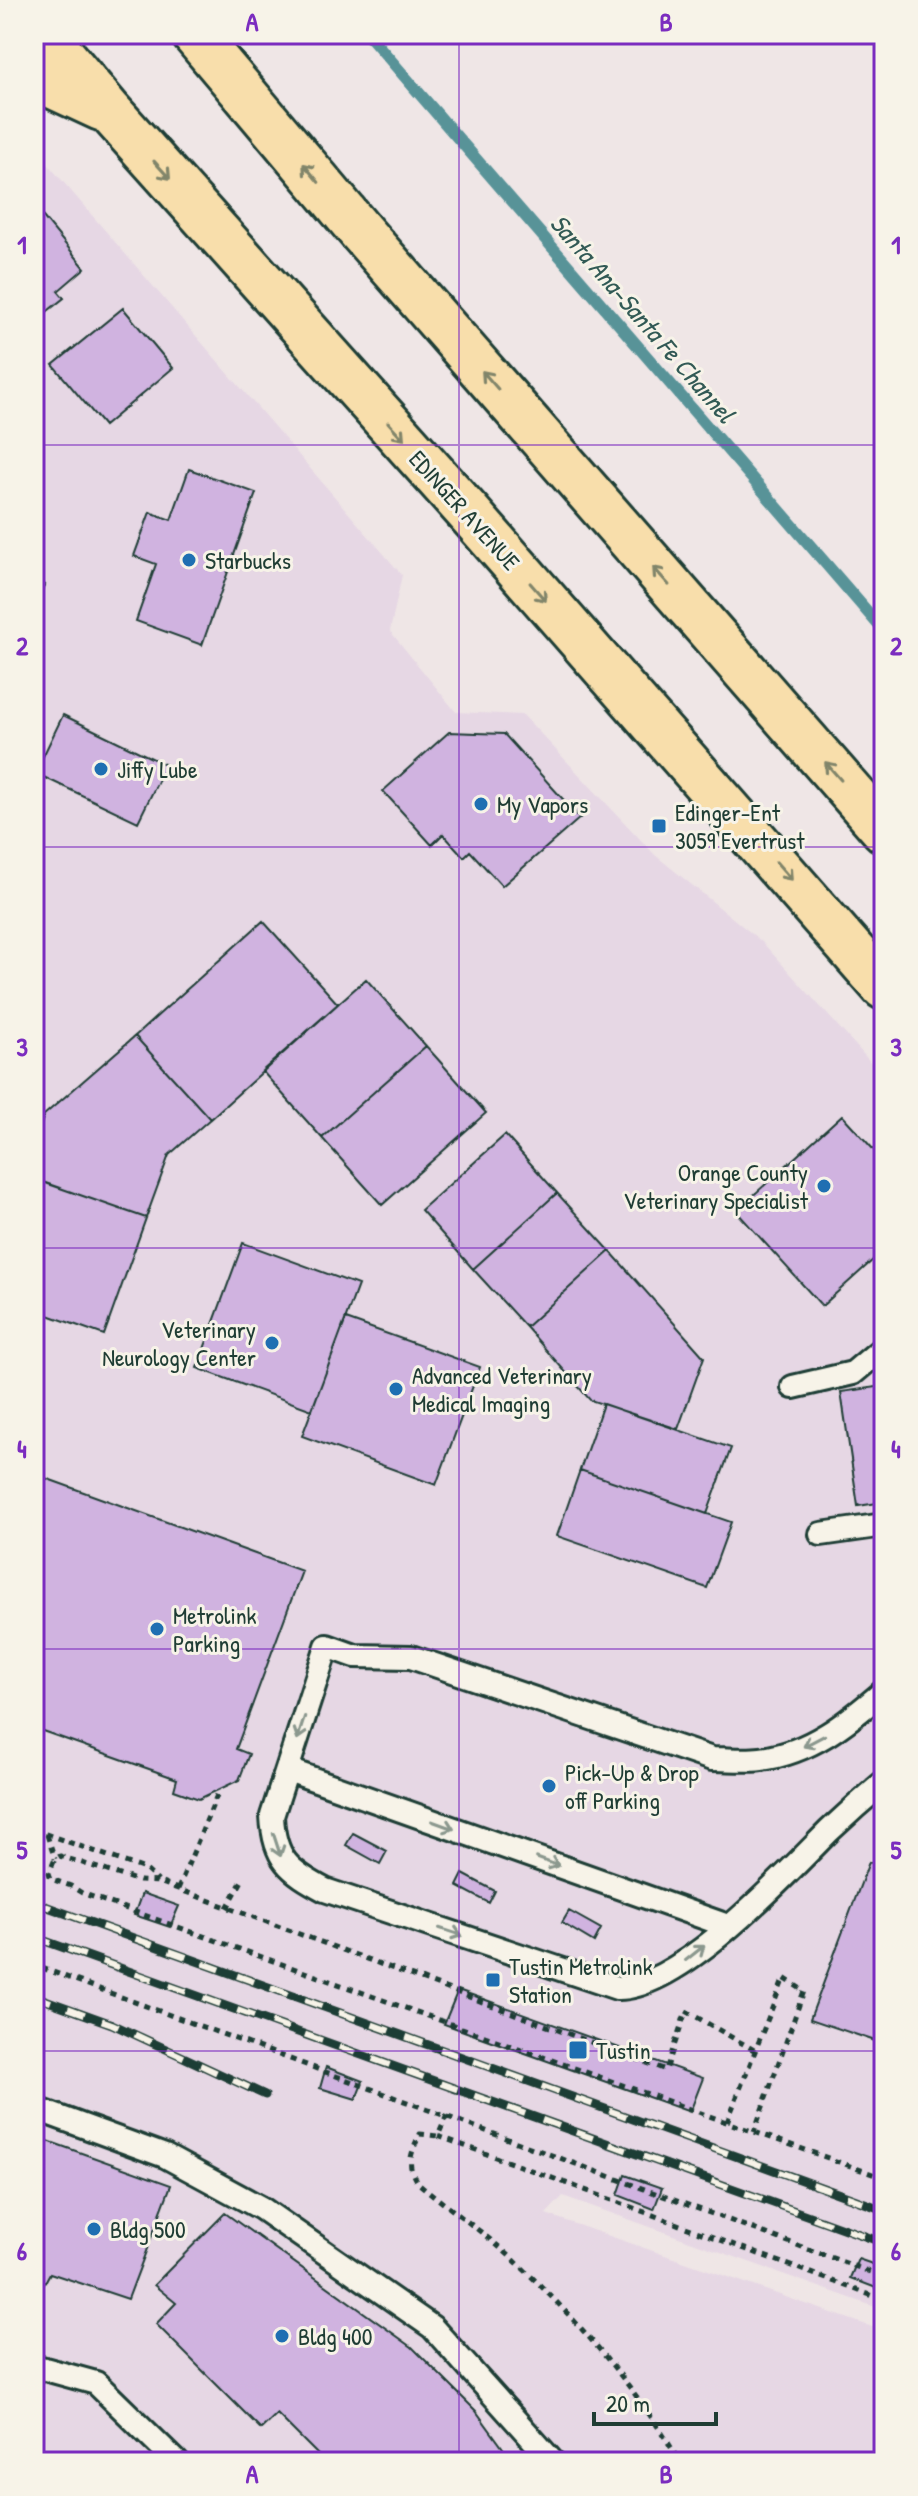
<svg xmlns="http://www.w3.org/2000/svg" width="918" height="2496" font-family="'Patrick Hand',sans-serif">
	<rect width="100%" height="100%" fill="#efe6e6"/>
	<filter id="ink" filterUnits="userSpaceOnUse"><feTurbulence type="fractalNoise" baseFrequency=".0125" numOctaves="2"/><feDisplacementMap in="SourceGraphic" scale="16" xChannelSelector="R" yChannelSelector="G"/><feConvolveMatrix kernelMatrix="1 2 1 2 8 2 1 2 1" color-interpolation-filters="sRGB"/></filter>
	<g filter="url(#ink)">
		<path fill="#e6d7e4" d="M 34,148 L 402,575 L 390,631 L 456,712 L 523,715 L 655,855 L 762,942 L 884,1077 L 884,2310 L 563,2196 L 546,2214 L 884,2331 L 884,2462 L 34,2462 Z"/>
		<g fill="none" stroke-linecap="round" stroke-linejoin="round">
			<path stroke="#589398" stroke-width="12" d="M 368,34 L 884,631"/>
		</g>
		<path fill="#d0b3e0" stroke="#1f3d34" stroke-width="2" d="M 34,206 L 85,268 L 58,291 L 64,298 L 34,322 Z
			M 123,308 L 173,368 L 104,426 L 53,365 Z
			M 189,469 L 256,493 L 202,645 L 136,621 L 156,564 L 134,556 L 150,512 L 171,520 Z
			M 34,579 L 45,585 L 34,604 Z
			M 63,715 L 166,765 L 138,822 L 35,773 Z
			M 449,732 L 504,734 L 580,818 L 502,886 L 470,851 L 464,857 L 443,834 L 432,845 L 383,791 Z
			M 263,921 L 338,1004 L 210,1119 L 135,1036 Z
			M 366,979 L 426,1046 L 322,1138 L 262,1071 Z
			M 135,1036 L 210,1119 L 169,1155 L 146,1218 L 34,1179 L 34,1146 L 44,1115 Z
			M 426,1046 L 486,1113 L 382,1205 L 322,1138 Z
			M 842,1115 L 884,1161 L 884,1250 L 822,1306 L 736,1211 Z
			M 505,1135 L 557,1193 L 473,1269 L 421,1210 Z
			M 34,1179 L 146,1218 L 104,1335 L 34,1310 Z
			M 557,1193 L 610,1251 L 526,1327 L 473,1269 Z
			M 243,1243 L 358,1285 L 312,1410 L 197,1368 Z
			M 610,1251 L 704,1357 L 678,1429 L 590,1400 L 526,1327 Z
			M 346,1319 L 480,1367 L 436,1485 L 302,1436 Z
			M 884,1386 L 884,1502 L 858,1506 L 841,1392 Z
			M 603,1404 L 731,1448 L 707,1514 L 580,1470 Z
			M 580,1470 L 731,1522 L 707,1588 L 557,1536 Z
			M 34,1474 L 302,1571 L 236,1749 L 249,1754 L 239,1780 L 199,1799 L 174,1790 L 177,1779 L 34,1728 Z
			M 353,1833 L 387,1851 L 380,1864 L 346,1845 Z
			M 869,1862 L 884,1867 L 884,2044 L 810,2019 Z
			M 463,1874 L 495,1891 L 489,1903 L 457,1886 Z
			M 142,1893 L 179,1906 L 170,1927 L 134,1915 Z
			M 569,1911 L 601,1929 L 594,1942 L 562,1923 Z
			M 458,1990 L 703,2078 L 690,2112 L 444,2024 Z
			M 326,2067 L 363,2081 L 356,2099 L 320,2088 Z
			M 34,2136 L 171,2185 L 128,2299 L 50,2273 L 44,2284 L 34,2281 Z
			M 625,2175 L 662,2188 L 654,2209 L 618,2195 Z
			M 225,2213 L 412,2347 L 476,2411 L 513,2462 L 325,2462 L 277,2414 L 261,2429 L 156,2324 L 176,2303 L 154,2285 Z
			M 858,2259 L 884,2268 L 884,2291 L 850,2278 Z"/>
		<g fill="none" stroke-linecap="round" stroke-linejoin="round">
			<g stroke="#1f3d34" stroke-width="28">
				<path id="service" d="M 793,1387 L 853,1373 L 884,1347
					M 821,1534 L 884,1525
					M 884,1691 C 848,1722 810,1753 761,1759 C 745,1761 728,1759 712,1759 L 411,1657 L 355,1656 L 327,1646 L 272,1816 C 274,1859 289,1871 325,1890 L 617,1988 C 679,1990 786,1874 829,1831 C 847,1814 865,1798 884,1782
					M 288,1770 L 728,1926
					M 34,2108 L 165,2156 L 261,2208 L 432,2327 L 553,2462
					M 34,2366 L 96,2383 L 177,2462"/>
			</g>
			<g stroke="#1f3d34" stroke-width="50">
				<path id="primary" d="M 45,34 L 110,112 L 468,512 L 884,987
					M 194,34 L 361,232 L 884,830
					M 34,77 L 101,108"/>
			</g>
			<path stroke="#1f3d34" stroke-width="5" stroke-dasharray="6 6" stroke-linecap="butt" d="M 34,1830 L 145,1869 L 158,1881
				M 47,1835 L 55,1859
				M 178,1889 L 219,1790
				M 227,1908 L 244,1877
				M 42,1968 L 884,2277
				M 754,2050 L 686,2011 L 666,2070 L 159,1882 L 139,1881 L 60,1856 L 55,1859 L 49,1873 L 51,1879 L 71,1886 L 82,1893 L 884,2178
				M 447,2115 L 438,2136 L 420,2134 C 412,2152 405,2164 417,2182 C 448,2208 482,2231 513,2259 C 577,2319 635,2386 680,2462
				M 727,2122 L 784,1978 L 804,1991 L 754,2132
				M 438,2136 L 884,2300"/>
			<use href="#service" stroke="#f7f3e8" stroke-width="22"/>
			<use href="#primary" stroke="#f8deab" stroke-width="44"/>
			<g stroke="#1f3d34" stroke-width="9">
				<path id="rail" d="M 34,1902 L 884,2210
					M 34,1937 L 884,2243
					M 34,1996 L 112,2024 L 265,2095"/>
			</g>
			<use href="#rail" stroke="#f7f3e8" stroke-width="6" stroke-dasharray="18" stroke-linecap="butt"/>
		</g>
		<defs><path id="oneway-shaft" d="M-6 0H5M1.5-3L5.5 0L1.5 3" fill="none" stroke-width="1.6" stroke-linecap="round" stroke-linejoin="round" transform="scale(2)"/></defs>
		<g stroke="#81856a">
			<use href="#oneway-shaft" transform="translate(162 170) rotate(48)"/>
			<use href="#oneway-shaft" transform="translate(311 173) rotate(-130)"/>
			<use href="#oneway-shaft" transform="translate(490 380) rotate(-131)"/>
			<use href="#oneway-shaft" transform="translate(396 431) rotate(48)"/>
			<use href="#oneway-shaft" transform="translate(661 576) rotate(-131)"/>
			<use href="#oneway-shaft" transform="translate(538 592) rotate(49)"/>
			<use href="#oneway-shaft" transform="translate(833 771) rotate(-131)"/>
			<use href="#oneway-shaft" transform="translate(784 871) rotate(49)"/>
		</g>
		<g stroke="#8b988e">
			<use href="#oneway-shaft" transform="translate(301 1728) rotate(108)"/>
			<use href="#oneway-shaft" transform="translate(814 1741) rotate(152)"/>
			<use href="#oneway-shaft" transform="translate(443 1825) rotate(20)"/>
			<use href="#oneway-shaft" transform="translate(277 1845) rotate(72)"/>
			<use href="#oneway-shaft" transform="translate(548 1862) rotate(20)"/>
			<use href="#oneway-shaft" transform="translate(451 1932) rotate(18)"/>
			<use href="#oneway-shaft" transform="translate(695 1953) rotate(-38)"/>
		</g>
	</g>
	<path fill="none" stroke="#7b2cbf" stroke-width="2" stroke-opacity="0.55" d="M 459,34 L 459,2462M 34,445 L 884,445M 34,847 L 884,847M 34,1248 L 884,1248M 34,1649 L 884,1649M 34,2051 L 884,2051"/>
	<g fill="#1f6fb2" stroke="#f7f3e8" stroke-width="3">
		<circle cx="189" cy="560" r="8"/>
		<circle cx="101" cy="769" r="8"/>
		<circle cx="481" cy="804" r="8"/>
		<rect x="651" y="818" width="16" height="16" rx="4"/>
		<circle cx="824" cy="1186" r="8"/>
		<circle cx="272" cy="1343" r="8"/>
		<circle cx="396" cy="1389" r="8"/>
		<circle cx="157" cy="1629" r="8"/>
		<circle cx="549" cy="1786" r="8"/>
		<rect x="485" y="1972" width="16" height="16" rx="4"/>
		<rect x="568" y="2040" width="20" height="20" rx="4"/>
		<circle cx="94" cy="2229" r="8"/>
		<circle cx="282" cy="2336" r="8"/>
	</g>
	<g text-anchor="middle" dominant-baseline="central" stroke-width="6" stroke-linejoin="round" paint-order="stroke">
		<g font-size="24" fill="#1f3d34" stroke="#f7f3e8">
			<text transform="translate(465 510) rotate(48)">EDINGER AVENUE</text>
		</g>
		<g font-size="24" fill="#1f3d34" stroke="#f7f3e8" text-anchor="start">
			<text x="205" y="560">Starbucks</text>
			<text x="117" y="769">Jiffy Lube</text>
			<text x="497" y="804">My Vapors</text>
			<text x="675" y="812">Edinger-Ent<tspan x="675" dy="28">3059 Evertrust</tspan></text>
			<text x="808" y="1172" text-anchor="end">Orange County<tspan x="808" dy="28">Veterinary Specialist</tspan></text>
			<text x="256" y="1329" text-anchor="end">Veterinary<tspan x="256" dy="28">Neurology Center</tspan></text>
			<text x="412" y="1375">Advanced Veterinary<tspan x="412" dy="28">Medical Imaging</tspan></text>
			<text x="173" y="1615">Metrolink<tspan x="173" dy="28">Parking</tspan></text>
			<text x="565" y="1772">Pick-Up &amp; Drop<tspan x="565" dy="28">off Parking</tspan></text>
			<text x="509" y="1966">Tustin Metrolink<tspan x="509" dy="28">Station</tspan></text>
			<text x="596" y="2050">Tustin</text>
			<text x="110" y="2229">Bldg 500</text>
			<text x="298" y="2336">Bldg 400</text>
		</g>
		<g font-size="26" font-style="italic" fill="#325a55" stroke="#f7f3e8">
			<text transform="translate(643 318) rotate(49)">Santa Ana-Santa Fe Channel</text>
		</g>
	</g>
	<rect width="918" height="2496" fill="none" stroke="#f7f3e8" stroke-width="88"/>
	<path d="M594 2412v12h122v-12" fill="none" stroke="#1f3d34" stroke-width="4"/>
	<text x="606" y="2412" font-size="24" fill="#1f3d34" stroke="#f7f3e8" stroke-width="6" paint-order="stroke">20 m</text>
	<rect x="44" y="44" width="830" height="2408" fill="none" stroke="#7b2cbf" stroke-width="3"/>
	<g font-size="26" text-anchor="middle" font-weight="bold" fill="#7b2cbf">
		<text x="252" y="31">A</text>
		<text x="666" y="31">B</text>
		<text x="22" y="254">1</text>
		<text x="896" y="254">1</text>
		<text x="22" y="655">2</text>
		<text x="896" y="655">2</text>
		<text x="22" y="1056">3</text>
		<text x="896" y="1056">3</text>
		<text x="22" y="1458">4</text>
		<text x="896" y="1458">4</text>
		<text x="22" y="1859">5</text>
		<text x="896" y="1859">5</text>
		<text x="22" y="2260">6</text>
		<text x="896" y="2260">6</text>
		<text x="252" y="2483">A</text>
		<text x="666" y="2483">B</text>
	</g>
</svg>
